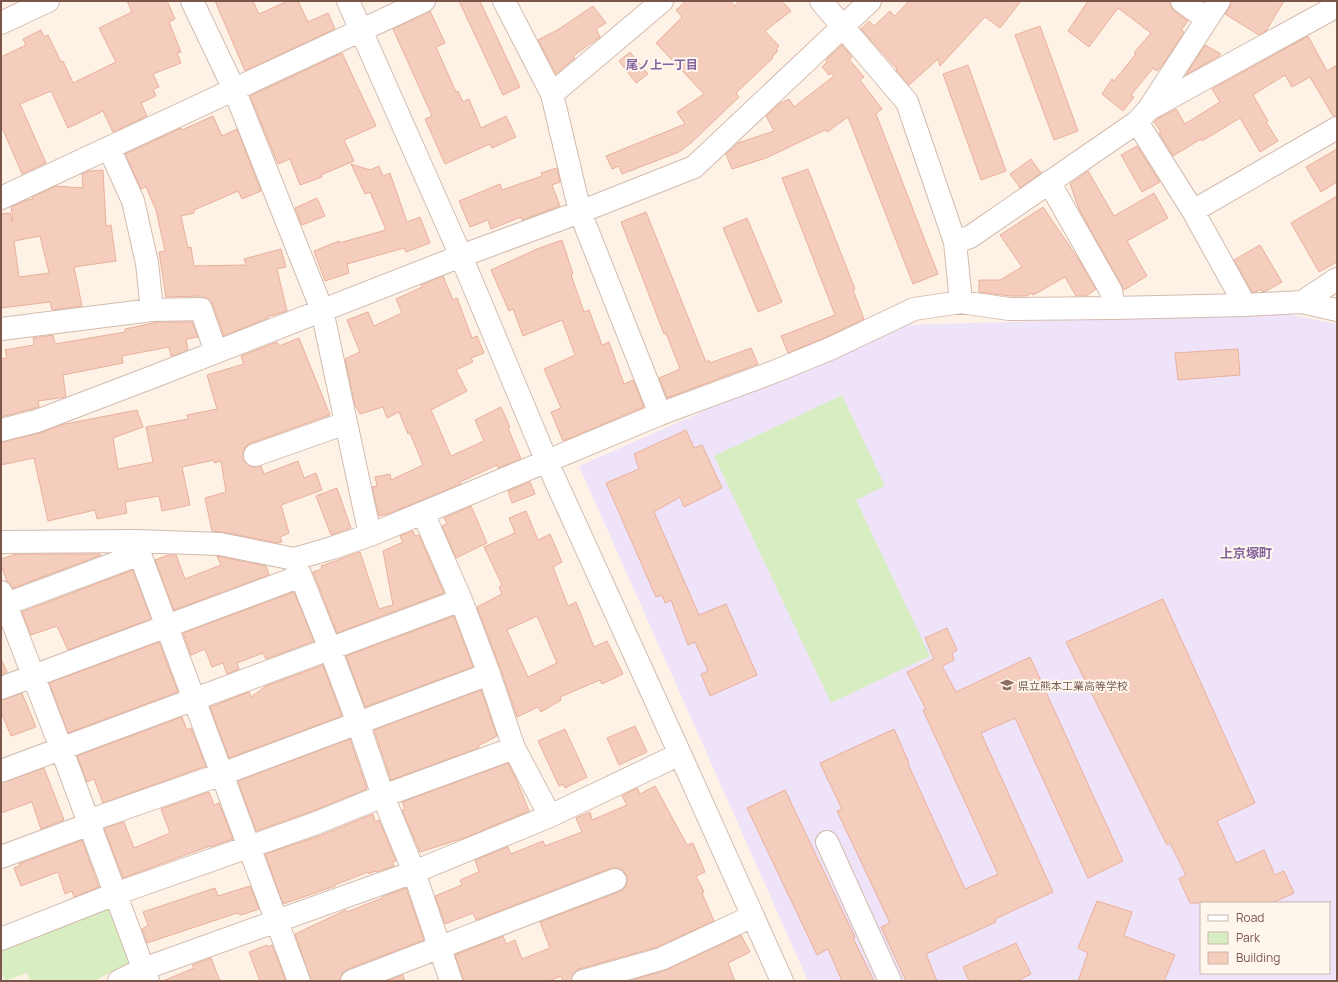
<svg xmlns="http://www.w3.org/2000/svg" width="1338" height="982" font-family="Manrope,'Noto Sans JP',sans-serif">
	<rect width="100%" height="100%" fill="#fef2e7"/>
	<path fill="#efe3fa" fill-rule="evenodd" d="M 1287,314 L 1337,324 L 1337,981 L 808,981 L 579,466 L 900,325 ZM 1201,903 L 1329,903 L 1329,973 L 1201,973 Z"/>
	<path fill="#d9edc3" d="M 842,395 L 885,486 L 856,500 L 930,656 L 831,703 L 714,456 Z
		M 109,905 L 131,962 L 94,981 L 30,981 L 27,973 L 5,981 L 1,971 L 1,946 Z"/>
	<path fill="#f5cdbc" stroke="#e9b09b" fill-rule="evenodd" d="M 127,1 L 167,1 L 175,19 L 169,22 L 181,52 L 177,53 L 181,63 L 153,74 L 159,87 L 153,89 L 156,96 L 141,103 L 147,116 L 113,132 L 103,111 L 101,111 L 101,112 L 68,128 L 51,91 L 20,104 L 46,163 L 22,174 L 1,125 L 1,57 L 26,45 L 23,39 L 41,30 L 44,37 L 48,35 L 61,62 L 63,61 L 73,83 L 116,62 L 99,28 L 132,12 Z
		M 215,1 L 253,1 L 259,14 L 288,1 L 298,1 L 308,22 L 328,13 L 335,29 L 245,71 Z
		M 459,1 L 480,1 L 520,87 L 503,95 Z
		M 686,1 L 730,1 L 735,6 L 739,1 L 782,1 L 791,11 L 765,31 L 779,46 L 776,49 L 778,51 L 772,57 L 773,58 L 736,93 L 739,97 L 691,143 L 679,152 L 622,174 L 619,166 L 612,169 L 606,156 L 685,124 L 677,112 L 704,94 L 656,43 L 682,17 L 676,10 Z
		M 909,1 L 1021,1 L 1000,28 L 985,17 L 940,66 L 938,59 L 909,85 L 896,70 L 897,69 L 861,29 L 869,21 L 874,26 L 890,11 L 895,16 Z
		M 1088,1 L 1170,1 L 1171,6 L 1174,11 L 1188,21 L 1181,30 L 1184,32 L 1162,66 L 1157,71 L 1153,68 L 1131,95 L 1134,97 L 1123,111 L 1102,94 L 1112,79 L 1114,81 L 1136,54 L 1134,53 L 1151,33 L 1118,8 L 1089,47 L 1068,31 Z
		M 1231,1 L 1284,1 L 1266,31 L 1259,35 L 1225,14 L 1230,7 Z
		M 593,6 L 606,23 L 596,29 L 600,37 L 573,56 L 575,58 L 556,74 L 538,40 L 559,29 Z
		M 430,11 L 445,43 L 436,47 L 456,92 L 458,91 L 463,102 L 469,99 L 481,128 L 506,116 L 516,137 L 492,148 L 490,144 L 445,164 L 425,119 L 432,116 L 393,29 Z
		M 1040,26 L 1078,131 L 1054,140 L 1015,35 Z
		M 1308,36 L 1327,71 L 1337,65 L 1337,116 L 1333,116 L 1310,77 L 1292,87 L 1285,75 L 1253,95 L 1268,121 L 1266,122 L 1278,141 L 1260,152 L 1240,118 L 1202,141 L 1201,139 L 1173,156 L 1159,133 L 1161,132 L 1154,122 L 1157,119 L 1176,109 L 1185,124 L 1220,102 L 1212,89 Z
		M 842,45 L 852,57 L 849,59 L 864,77 L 860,80 L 882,109 L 876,114 L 938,274 L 913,284 L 848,117 L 827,132 L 825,130 L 766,158 L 732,169 L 726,154 L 738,143 L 774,131 L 766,116 L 779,104 L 789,99 L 794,107 L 834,76 L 832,73 L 829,75 L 822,67 L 827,62 L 826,60 Z
		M 1205,45 L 1221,54 L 1219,56 L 1186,75 Z
		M 630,52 L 648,74 L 636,83 L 619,61 Z
		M 342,53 L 376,126 L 344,140 L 354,161 L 321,175 L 322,177 L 300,185 L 290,159 L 278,164 L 250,96 Z
		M 968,65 L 1006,171 L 981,180 L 943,74 Z
		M 213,116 L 222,136 L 237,129 L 261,191 L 242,199 L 238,191 L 194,210 L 194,213 L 181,216 L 188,248 L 191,247 L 194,266 L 246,265 L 244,259 L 281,249 L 286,267 L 277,269 L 287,311 L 267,317 L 268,318 L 224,336 L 213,305 L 208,299 L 201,296 L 166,297 L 159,252 L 165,251 L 156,210 L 146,187 L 141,189 L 125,154 L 181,128 L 182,130 Z
		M 1137,146 L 1160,182 L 1142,192 L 1121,155 Z
		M 1337,149 L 1337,182 L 1321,192 L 1306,167 Z
		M 1031,159 L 1041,173 L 1020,188 L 1010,174 Z
		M 351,164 L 370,170 L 379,166 L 383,176 L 390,173 L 407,222 L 420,217 L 430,243 L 406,252 L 404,248 L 347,264 L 349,273 L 325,281 L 314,251 L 339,241 L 339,243 L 386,230 L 370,192 L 365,194 Z
		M 557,168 L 560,182 L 552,185 L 560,206 L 522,220 L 521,217 L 491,229 L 488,220 L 470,227 L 459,201 L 500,184 L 502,190 L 542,176 L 541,173 Z
		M 808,169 L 855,289 L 853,290 L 864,319 L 827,337 L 788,353 L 781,336 L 835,315 L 782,178 Z
		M 103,170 L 106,226 L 111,225 L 116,261 L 74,267 L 82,306 L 52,310 L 50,302 L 1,308 L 1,214 L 10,213 L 12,222 L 13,222 L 11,207 L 27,200 L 33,199 L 32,197 L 56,186 L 83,188 L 82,174 L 89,171 ZM 40,236 L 49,273 L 19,277 L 14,241 Z
		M 1088,171 L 1114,216 L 1154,193 L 1168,218 L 1127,241 L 1147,276 L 1124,290 L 1079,209 L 1070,184 Z
		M 1337,196 L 1337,262 L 1319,272 L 1291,223 Z
		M 317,198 L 325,216 L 302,225 L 295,208 Z
		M 1043,207 L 1079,260 L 1096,289 L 1086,296 L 1076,296 L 1065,277 L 1037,293 L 1033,295 L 1032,293 L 1026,296 L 1010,296 L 979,292 L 979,280 L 1000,280 L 1022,267 L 1000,235 Z
		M 646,212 L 706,362 L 709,360 L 710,363 L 751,348 L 758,364 L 667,398 L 659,378 L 680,369 L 666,333 L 664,334 L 621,222 Z
		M 747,218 L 782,302 L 758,312 L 723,228 Z
		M 562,240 L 573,274 L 571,275 L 584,312 L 589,310 L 602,345 L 609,342 L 624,384 L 633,380 L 644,407 L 563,441 L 551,412 L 561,408 L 544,369 L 575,355 L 562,320 L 523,336 L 513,309 L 509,311 L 491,270 L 537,249 Z
		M 1260,245 L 1282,282 L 1266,291 L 1262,292 L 1261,289 L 1256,292 L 1252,292 L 1234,260 Z
		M 443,276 L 453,300 L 457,298 L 472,338 L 477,336 L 484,353 L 471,358 L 473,362 L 456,370 L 467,391 L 431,410 L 451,456 L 484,441 L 475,420 L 501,407 L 510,427 L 508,428 L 521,459 L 498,468 L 497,465 L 460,482 L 461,484 L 388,514 L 379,516 L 372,487 L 377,486 L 375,477 L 390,474 L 391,480 L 423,465 L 410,433 L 408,434 L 399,412 L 387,418 L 383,407 L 360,414 L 355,405 L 345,359 L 360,352 L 347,320 L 368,312 L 374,326 L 402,313 L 396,299 L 422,287 L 421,285 Z
		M 158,322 L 192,322 L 198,337 L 186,339 L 188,350 L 173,356 L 171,356 L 169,347 L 122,356 L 123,363 L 63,375 L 66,397 L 38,401 L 39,407 L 1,417 L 1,359 L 7,358 L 5,350 L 34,345 L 33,338 L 53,335 L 55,344 L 125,332 L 125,329 Z
		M 299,338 L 330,415 L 251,443 L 245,447 L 243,453 L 243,460 L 247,464 L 253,467 L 261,466 L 264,474 L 298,461 L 304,478 L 316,473 L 322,490 L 281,505 L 289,533 L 280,537 L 282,542 L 278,543 L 222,532 L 212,531 L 205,498 L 226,492 L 221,461 L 214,463 L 214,460 L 182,467 L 190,505 L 162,511 L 159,496 L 125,502 L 127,513 L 97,519 L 95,510 L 48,521 L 34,458 L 1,465 L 1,442 L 40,433 L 60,425 L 137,410 L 143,427 L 113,438 L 118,469 L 153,462 L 146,427 L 188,419 L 187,415 L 217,409 L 207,375 L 244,364 L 241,356 L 277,342 L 279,346 Z
		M 1238,349 L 1240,375 L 1178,380 L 1175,353 Z
		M 686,430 L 694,448 L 702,445 L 722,488 L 684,507 L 680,497 L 654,512 L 699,615 L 726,604 L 757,675 L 710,696 L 701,674 L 708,671 L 695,642 L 688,645 L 671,600 L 665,603 L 662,595 L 656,597 L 606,483 L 639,469 L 634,454 Z
		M 530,482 L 535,494 L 512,503 L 508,491 Z
		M 337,488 L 351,528 L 331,535 L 316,496 Z
		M 471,506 L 487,543 L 456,558 L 442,526 L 447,524 L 444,518 Z
		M 526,511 L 538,540 L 550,534 L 562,562 L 553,567 L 568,606 L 576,602 L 594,647 L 607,641 L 623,674 L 602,684 L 600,680 L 560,697 L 561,700 L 541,712 L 538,707 L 517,717 L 501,670 L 477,607 L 502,594 L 499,587 L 502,585 L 484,547 L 515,533 L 509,518 ZM 537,616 L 557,663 L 528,677 L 507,630 Z
		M 413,531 L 415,536 L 419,535 L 444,593 L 337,633 L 313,572 L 322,569 L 321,566 L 360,552 L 379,609 L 393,605 L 383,551 L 403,542 L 400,536 Z
		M 16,554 L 20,555 L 22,554 L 100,554 L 101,555 L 13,588 L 7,582 L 1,564 L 1,559 Z
		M 168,555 L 176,555 L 185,579 L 221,565 L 217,556 L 266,566 L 269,575 L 174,610 L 155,560 Z
		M 133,570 L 151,619 L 68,650 L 57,626 L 31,635 L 22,612 Z
		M 294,592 L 314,641 L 266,659 L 263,653 L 237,663 L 239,669 L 227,674 L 223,663 L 212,667 L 205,649 L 191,655 L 183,633 Z
		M 1163,599 L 1255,803 L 1217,821 L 1236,863 L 1264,850 L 1275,875 L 1284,871 L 1294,893 L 1272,903 L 1190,903 L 1179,879 L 1186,875 L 1170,843 L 1167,845 L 1066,642 Z
		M 454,616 L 473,667 L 365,707 L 346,656 Z
		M 947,628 L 957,650 L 952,653 L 954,660 L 942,666 L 956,692 L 1030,657 L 1123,861 L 1088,878 L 1015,718 L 981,733 L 1053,892 L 995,919 L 996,922 L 926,954 L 937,981 L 906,981 L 881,927 L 890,923 L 837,811 L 842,809 L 820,763 L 894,729 L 909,763 L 908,764 L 965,889 L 998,874 L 923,710 L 926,709 L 907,672 L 934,659 L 925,638 Z
		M 159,642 L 178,692 L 68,733 L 49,683 Z
		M 1,659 L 7,672 L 1,675 Z
		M 323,665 L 342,716 L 229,758 L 210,707 L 249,692 L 251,697 L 266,686 Z
		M 481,690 L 497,736 L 478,746 L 479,748 L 391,780 L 374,730 Z
		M 22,693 L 36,727 L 11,736 L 1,712 L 1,700 Z
		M 182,717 L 187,730 L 191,728 L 206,766 L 103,803 L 94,779 L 87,782 L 77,756 Z
		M 635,726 L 647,752 L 619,765 L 607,738 Z
		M 565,729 L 587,777 L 565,788 L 563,784 L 559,786 L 538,741 Z
		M 350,739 L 367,789 L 310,812 L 256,831 L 238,781 Z
		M 508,763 L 516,779 L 529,811 L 467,837 L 420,852 L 402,810 L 405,809 L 402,802 Z
		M 44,768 L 64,820 L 41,829 L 32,802 L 1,813 L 1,783 Z
		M 655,786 L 687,845 L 693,843 L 705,872 L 696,876 L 704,892 L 702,893 L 714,921 L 657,947 L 579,969 L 574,973 L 571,981 L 563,981 L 561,976 L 549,981 L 464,981 L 455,955 L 503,936 L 506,944 L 515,940 L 522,959 L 550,948 L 540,922 L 619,892 L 625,888 L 627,882 L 627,876 L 623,870 L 617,868 L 611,868 L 476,920 L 473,913 L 445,924 L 435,896 L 462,885 L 460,880 L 479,872 L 475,860 L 508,847 L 511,854 L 543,841 L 545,846 L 582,832 L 576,818 L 590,812 L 592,820 L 627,805 L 622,796 L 637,788 L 640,794 Z
		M 785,790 L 855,937 L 853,938 L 874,981 L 842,981 L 828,949 L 817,955 L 747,808 Z
		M 209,792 L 214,805 L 219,803 L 233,839 L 210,847 L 210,846 L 123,878 L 104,828 L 124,822 L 134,848 L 170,833 L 161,809 Z
		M 373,814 L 375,822 L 379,820 L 396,861 L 392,862 L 394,866 L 376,872 L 375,871 L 369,874 L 368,872 L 335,885 L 335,886 L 283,904 L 265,854 L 319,836 Z
		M 82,840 L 99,887 L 74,897 L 72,891 L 65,894 L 58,872 L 21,886 L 14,868 L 20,866 L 19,864 Z
		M 250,886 L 259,909 L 241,915 L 237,913 L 147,943 L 142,929 L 148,925 L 143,912 L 215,888 L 218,896 Z
		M 406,888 L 424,940 L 348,969 L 342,973 L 340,981 L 311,981 L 295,934 L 346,910 L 347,912 L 382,898 L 382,897 Z
		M 1097,901 L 1132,912 L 1124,936 L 1175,955 L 1164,981 L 1078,981 L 1088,953 L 1078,948 Z
		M 741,935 L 750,952 L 728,963 L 735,981 L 629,981 L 666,970 Z
		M 1016,943 L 1031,974 L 1017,981 L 969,981 L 963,967 Z
		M 267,945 L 268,947 L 272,945 L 286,981 L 260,981 L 249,952 Z
		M 211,958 L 220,981 L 163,981 L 194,968 L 192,965 Z
		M 403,975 L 405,981 L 387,981 Z"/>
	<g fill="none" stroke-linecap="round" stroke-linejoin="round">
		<g stroke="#d3bbae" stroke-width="24">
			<path id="minor" d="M 192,1 L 234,89 L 322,310 L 370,535
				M 348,1 L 461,256 L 547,462 L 680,754 L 782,981
				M 504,1 L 552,94 L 580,212 L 660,414
				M 821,1 L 907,102 L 955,242 L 961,302
				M 1182,1 L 1207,19
				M 1,23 L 48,1
				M 552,94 L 662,1
				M 1151,108 L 1337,6
				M 1137,122 L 1193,211 L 1245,305
				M 1049,182 L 1111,291 L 1114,308
				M 1,198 L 424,1
				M 1193,211 L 1337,128
				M 955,242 L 970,237 L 1137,122 L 1148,110 L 1219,1
				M 1302,302 L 1337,279
				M 152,310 L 201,309 L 216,352
				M 1,329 L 152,310 L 147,263 L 133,201 L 109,148
				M 1,430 L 37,421 L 155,376 L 461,256 L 580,212 L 694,167 L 870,1
				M 255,455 L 346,423
				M 423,513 L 461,600 L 489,674 L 514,748 L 550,816
				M 135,541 L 299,981
				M 1,542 L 135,541 L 220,544 L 294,559 L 332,548 L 370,535 L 660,414 L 776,371 L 832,348 L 914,309 L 961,302 L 1009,309 L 1114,308 L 1245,305 L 1302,302 L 1337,310
				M 294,559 L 330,649 L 358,723 L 383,796 L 414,872 L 451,981
				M 1,592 L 61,748 L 148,981
				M 1,606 L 140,554
				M 1,688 L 301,576
				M 1,771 L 461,600
				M 88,821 L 222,774 L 489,674
				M 827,842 L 890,981
				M 1,857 L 90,824
				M 1,939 L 115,894 L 314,824 L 383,796 L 514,748
				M 119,981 L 143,969 L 414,872 L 550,816 L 680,754
				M 352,981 L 615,880
				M 583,981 L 661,959 L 753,916"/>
		</g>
		<use href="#minor" stroke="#fff" stroke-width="22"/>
	</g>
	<defs>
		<g id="school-bare" transform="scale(1.08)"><path d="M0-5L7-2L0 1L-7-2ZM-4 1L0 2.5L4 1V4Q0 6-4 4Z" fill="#8d6e63" stroke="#fff7ee" stroke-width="2.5" paint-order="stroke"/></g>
	</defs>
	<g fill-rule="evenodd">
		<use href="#school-bare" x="1007" y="685"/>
	</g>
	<g text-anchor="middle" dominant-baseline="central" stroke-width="4" stroke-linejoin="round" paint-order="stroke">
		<g font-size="11" fill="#785e54" stroke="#fff7ee" text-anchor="start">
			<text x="1018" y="685">県立熊本工業高等学校</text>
		</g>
		<g font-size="12" font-weight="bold" fill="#84649d" stroke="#fff7ee">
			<text x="662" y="64">尾ノ上一丁目</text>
		</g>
		<g font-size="13" font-weight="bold" fill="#84649d" stroke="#fff7ee">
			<text x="1246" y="553">上京塚町</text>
		</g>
	</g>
	<rect width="1338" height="982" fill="none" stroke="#7a5549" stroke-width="4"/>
	<rect x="1200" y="902" width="130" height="72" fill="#fff7ee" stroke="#cab6ac"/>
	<rect x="1208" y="915" width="20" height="6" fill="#ffffff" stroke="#cab6ac"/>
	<text x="1236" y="922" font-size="12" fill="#7a5549">Road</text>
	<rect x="1208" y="932" width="20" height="12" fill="#d9edc3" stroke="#cab6ac"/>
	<text x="1236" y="942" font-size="12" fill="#7a5549">Park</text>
	<rect x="1208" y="952" width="20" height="12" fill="#f5cdbc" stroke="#cab6ac"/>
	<text x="1236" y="962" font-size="12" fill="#7a5549">Building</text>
</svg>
